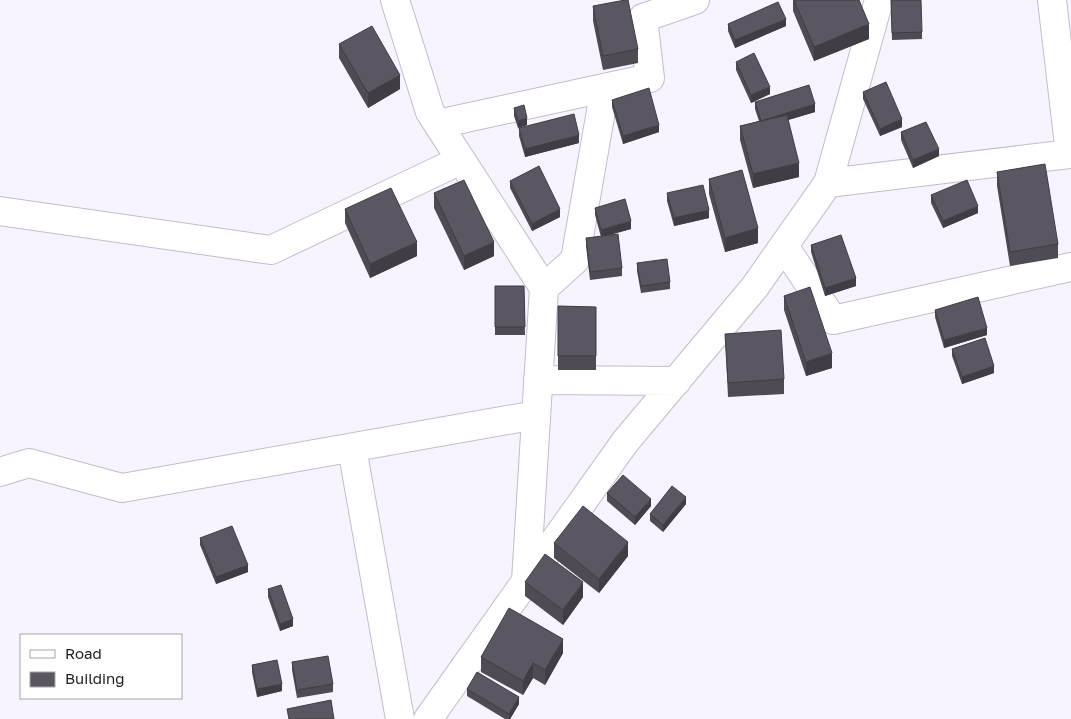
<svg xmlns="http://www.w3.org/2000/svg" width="1071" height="719" font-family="'Golos Text',sans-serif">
	<rect width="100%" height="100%" fill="#f8f4ff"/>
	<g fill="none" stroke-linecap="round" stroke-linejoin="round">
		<g stroke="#c2bdca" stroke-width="30">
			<path id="minor" d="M 395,0 L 430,112 L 544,288 L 526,581
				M 438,124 L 650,78 L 643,18 L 695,0
				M 828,183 L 1070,154 L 1052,0
				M 0,211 L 271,250 L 461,160
				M 784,246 L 833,320 L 1071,267
				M 544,288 L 575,260 L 605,88
				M 538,380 L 677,381
				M 352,448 L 400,719
				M 0,472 L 29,463 L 122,488 L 536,415
				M 428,719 L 625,442 L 754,288 L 828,183 L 879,0"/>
		</g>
		<use href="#minor" stroke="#fff" stroke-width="28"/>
	</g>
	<path fill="#4e4b54" d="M 793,0 L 859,0 L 869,39 L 814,61 L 793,11 Z
		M 891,0 L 922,32 L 922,39 L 892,40 Z
		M 593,6 L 638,49 L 638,63 L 603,70 L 593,21 Z
		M 728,24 L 786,26 L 735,48 L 728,31 Z
		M 339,44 L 400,89 L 368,108 L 339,58 Z
		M 736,62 L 770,94 L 751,103 L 736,70 Z
		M 863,92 L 902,127 L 880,136 L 863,99 Z
		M 612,100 L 659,132 L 623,144 L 612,107 Z
		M 755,102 L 815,112 L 788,120 L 799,177 L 753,188 L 740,140 L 740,126 L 759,121 L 755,109 Z
		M 514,108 L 527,125 L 518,128 L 514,116 Z
		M 519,128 L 579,143 L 525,157 L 519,136 Z
		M 901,132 L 939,156 L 913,168 L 901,140 Z
		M 997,172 L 1058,244 L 1058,258 L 1010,266 L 997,186 Z
		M 709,179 L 758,243 L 725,252 L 709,194 Z
		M 510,181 L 560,217 L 532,231 L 510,188 Z
		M 434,193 L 494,256 L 464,270 L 434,208 Z
		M 667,193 L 709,218 L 674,226 L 667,201 Z
		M 931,195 L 978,213 L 943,228 L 931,203 Z
		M 595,208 L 631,229 L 606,236 L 622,268 L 622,276 L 590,280 L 586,246 L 586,238 L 601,237 L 595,215 Z
		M 345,209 L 417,256 L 370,278 L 345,223 Z
		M 811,245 L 856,286 L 825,296 L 811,252 Z
		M 637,263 L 670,282 L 670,289 L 641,293 L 637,271 Z
		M 495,286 L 524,286 L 525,335 L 495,335 Z
		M 784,296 L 832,368 L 806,376 L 784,310 Z
		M 558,306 L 596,307 L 596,370 L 558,370 Z
		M 935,310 L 987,335 L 944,348 L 935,317 Z
		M 725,334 L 784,379 L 784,394 L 728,397 Z
		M 952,349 L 994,373 L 962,384 L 952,356 Z
		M 607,493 L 651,506 L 635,525 L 607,501 Z
		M 686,504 L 663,532 L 650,521 L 650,514 Z
		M 200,538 L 248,572 L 216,584 L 200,545 Z
		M 554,543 L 628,556 L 599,593 L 554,558 Z
		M 525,582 L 583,597 L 563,625 L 525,596 Z
		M 268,589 L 293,626 L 280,631 L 268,597 Z
		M 563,653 L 545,685 L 533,678 L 523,695 L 481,672 L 481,657 Z
		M 292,662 L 333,684 L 333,692 L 297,698 L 292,670 Z
		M 252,665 L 282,691 L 257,697 L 252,672 Z
		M 467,689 L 519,704 L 510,719 L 505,719 L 467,696 Z"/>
	<path fill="#403d45" d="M 786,19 L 786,26 L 735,48 L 735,40 Z
		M 869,24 L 869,39 L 814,61 L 814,47 Z
		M 400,75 L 400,89 L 368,108 L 368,93 Z
		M 770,87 L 770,94 L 751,103 L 751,95 Z
		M 815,104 L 815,112 L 761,128 L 761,121 Z
		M 527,118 L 527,125 L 518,128 L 518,121 Z
		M 902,119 L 902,127 L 880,136 L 880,129 Z
		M 659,125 L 659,132 L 623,144 L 623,136 Z
		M 579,135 L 579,143 L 525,157 L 525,149 Z
		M 939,149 L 939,156 L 913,168 L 913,160 Z
		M 799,163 L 799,177 L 753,188 L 753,174 Z
		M 978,206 L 978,213 L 943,228 L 943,221 Z
		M 560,209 L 560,217 L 532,231 L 532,224 Z
		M 709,210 L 709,218 L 674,226 L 674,218 Z
		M 631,221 L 631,229 L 601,237 L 601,230 Z
		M 758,228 L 758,243 L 725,252 L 725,238 Z
		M 417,242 L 417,256 L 370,278 L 370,264 Z
		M 494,242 L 494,256 L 464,270 L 464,256 Z
		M 856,278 L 856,286 L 825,296 L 825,288 Z
		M 987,328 L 987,335 L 944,348 L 944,340 Z
		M 832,353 L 832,368 L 806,376 L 806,362 Z
		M 994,366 L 994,373 L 962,384 L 962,377 Z
		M 686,497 L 686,504 L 663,532 L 663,525 Z
		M 651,499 L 651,506 L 635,525 L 635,517 Z
		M 628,542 L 628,556 L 599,593 L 599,579 Z
		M 248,565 L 248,572 L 216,584 L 216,577 Z
		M 583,582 L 583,597 L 563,625 L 563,610 Z
		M 293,619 L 293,626 L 280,631 L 280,624 Z
		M 563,639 L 563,653 L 545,685 L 545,670 Z
		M 533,663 L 533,678 L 523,695 L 523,681 Z
		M 282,684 L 282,691 L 257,697 L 257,689 Z
		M 519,697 L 519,704 L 510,719 L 509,719 L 509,714 Z"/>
	<path fill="#5b5762" stroke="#403d45" d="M 625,0 L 628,0 L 638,49 L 603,56 L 593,6 Z
		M 794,0 L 859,0 L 869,24 L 814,47 Z
		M 891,0 L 921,0 L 922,32 L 892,33 Z
		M 778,2 L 786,19 L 735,40 L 728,24 Z
		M 372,26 L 400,75 L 368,93 L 339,44 Z
		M 754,53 L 770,87 L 751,95 L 736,62 Z
		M 886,82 L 902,119 L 880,129 L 863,92 Z
		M 809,85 L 815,104 L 761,121 L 755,102 Z
		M 649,88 L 659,125 L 623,136 L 612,100 Z
		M 524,105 L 527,118 L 518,121 L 514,108 Z
		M 574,114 L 579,135 L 525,149 L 519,128 Z
		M 787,115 L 799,163 L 753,174 L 740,126 Z
		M 926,122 L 939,149 L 913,160 L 901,132 Z
		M 1045,164 L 1058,244 L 1010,252 L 997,172 Z
		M 539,166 L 560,209 L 532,224 L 510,181 Z
		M 742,170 L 758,228 L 725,238 L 709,179 Z
		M 464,180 L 494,242 L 464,256 L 434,193 Z
		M 967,180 L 978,206 L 943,221 L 931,195 Z
		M 703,185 L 709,210 L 674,218 L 667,193 Z
		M 391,188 L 417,242 L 370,264 L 345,209 Z
		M 625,199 L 631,221 L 601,230 L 595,208 Z
		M 618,234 L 622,268 L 590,272 L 586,238 Z
		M 841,235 L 856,278 L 825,288 L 811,245 Z
		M 667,259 L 670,282 L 641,286 L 637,263 Z
		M 495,286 L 524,286 L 525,327 L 495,327 Z
		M 810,287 L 832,353 L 806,362 L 784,296 Z
		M 978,297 L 987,328 L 944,340 L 935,310 Z
		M 558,306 L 596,307 L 596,356 L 558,356 Z
		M 781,330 L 784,379 L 728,383 L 725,334 Z
		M 985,338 L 994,366 L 962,377 L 952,349 Z
		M 623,475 L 651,499 L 635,517 L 607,493 Z
		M 672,486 L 686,497 L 663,525 L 650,514 Z
		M 583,506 L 628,542 L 599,579 L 554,543 Z
		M 232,526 L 248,565 L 216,577 L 200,538 Z
		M 545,554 L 583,582 L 563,610 L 525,582 Z
		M 281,585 L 293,619 L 280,624 L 268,589 Z
		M 509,608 L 563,639 L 545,670 L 533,663 L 523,681 L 481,657 Z
		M 328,656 L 333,684 L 297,690 L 292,662 Z
		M 277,660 L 282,684 L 257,689 L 252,665 Z
		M 477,672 L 519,697 L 509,714 L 467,689 Z
		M 331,700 L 334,719 L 289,719 L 287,709 Z"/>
	<rect x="20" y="634" width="162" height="65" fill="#ffffff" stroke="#a6a6a7"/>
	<rect x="30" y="650" width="25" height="8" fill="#ffffff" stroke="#a6a6a7"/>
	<text x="65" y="659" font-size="15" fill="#212024">Road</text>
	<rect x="30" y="672" width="25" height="15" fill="#5b5762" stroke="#a6a6a7"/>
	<text x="65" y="684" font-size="15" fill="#212024">Building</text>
</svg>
